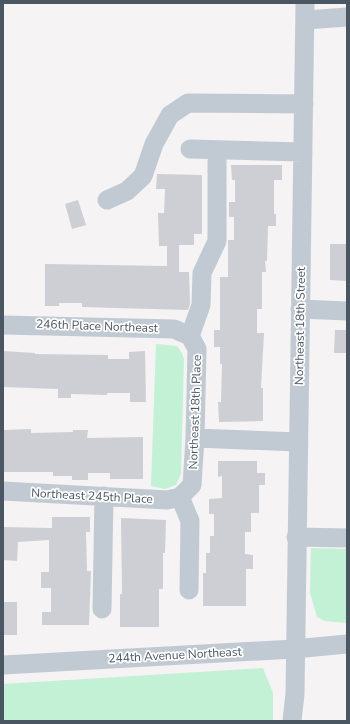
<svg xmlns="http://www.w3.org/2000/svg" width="350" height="724" font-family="'Nunito Sans',sans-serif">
	<rect width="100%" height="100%" fill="#f5f3f3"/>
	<path fill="#c3f1d5" d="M 156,344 L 177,346 L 182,353 L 184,359 L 181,474 L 176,485 L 165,489 L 151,486 Z
		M 311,548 L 347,549 L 347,623 L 325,621 L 317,617 L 310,593 Z
		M 263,668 L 273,693 L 273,721 L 3,721 L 3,684 Z"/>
	<path fill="#cdcfd5" d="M 231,165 L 282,165 L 282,180 L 274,180 L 274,214 L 276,214 L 276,226 L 268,226 L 267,261 L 265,261 L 266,272 L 262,272 L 262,309 L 257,309 L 257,333 L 264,333 L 261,388 L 263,388 L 263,421 L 219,422 L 218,402 L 221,402 L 222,364 L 220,364 L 220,347 L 214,347 L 214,330 L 220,330 L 220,277 L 228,277 L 228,240 L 234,240 L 234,217 L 229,217 L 229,202 L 235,202 L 235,180 L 232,180 Z
		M 157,174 L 202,175 L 202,234 L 194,234 L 194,245 L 179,245 L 179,272 L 189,272 L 190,304 L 188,310 L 82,307 L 82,303 L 59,303 L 59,306 L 45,306 L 45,264 L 167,266 L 167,246 L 159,246 L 158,213 L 164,213 L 165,189 L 156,189 Z
		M 78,200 L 86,225 L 72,229 L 65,204 Z
		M 330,244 L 347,244 L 347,281 L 330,280 Z
		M 335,330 L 347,330 L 347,353 L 334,353 Z
		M 3,351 L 35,353 L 35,354 L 108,355 L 108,359 L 129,359 L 129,352 L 145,351 L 146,402 L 130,402 L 130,393 L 107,393 L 107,395 L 71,394 L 71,398 L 58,398 L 58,389 L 3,387 Z
		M 31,429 L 31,433 L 73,432 L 73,430 L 88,430 L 87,438 L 143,437 L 143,479 L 110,479 L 110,473 L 88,473 L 88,480 L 72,480 L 72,476 L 53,476 L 53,472 L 3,472 L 3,430 Z
		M 218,461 L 257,461 L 257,473 L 265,473 L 265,485 L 259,485 L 259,513 L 251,513 L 251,532 L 245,532 L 245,554 L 253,555 L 253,569 L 246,569 L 246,606 L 203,606 L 203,573 L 206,573 L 206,553 L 210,553 L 210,536 L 214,536 L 214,514 L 209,514 L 209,499 L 222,498 L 222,476 L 218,477 Z
		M 52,517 L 90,517 L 90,532 L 86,532 L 87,571 L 91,571 L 89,625 L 42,625 L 42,612 L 51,612 L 51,588 L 41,588 L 41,572 L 49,572 L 49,540 L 18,542 L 17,561 L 3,560 L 3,527 L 52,528 Z
		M 121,518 L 166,520 L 165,553 L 163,553 L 163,589 L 159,589 L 159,627 L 120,627 L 120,594 L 122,594 Z
		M 3,602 L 17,602 L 17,635 L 3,635 Z"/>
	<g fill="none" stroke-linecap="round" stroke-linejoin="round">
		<path stroke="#c1cad2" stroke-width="19" d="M 306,20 L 347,17
			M 190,149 L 303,152
			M 107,200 L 127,191 L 143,176 L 154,144 L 170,115 L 188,103 L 304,104
			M 300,309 L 347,311
			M 3,325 L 174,329 L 190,336
			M 195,438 L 298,442
			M 3,491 L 167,500 L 180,497
			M 296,537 L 347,538
			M 189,590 L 190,521 L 180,497 L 192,485 L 195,438 L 197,349 L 190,336 L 201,305 L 202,273 L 217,241 L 217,161
			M 102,609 L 104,496
			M 3,665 L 294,649 L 347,644
			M 292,721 L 295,694 L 305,3"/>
	</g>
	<g text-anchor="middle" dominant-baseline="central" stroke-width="3.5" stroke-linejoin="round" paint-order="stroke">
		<g font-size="12" fill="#4a5661" stroke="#fff">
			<text transform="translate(97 326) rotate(2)">246th Place Northeast</text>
			<text transform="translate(300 326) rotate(-89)">Northeast 18th Street</text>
			<text transform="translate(195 412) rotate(-88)">Northeast 18th Place</text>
			<text transform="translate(92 496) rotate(3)">Northeast 245th Place</text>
			<text transform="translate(175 655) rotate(-3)">244th Avenue Northeast</text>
		</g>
	</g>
	<rect width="350" height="724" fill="none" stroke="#4a5661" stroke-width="8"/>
</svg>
